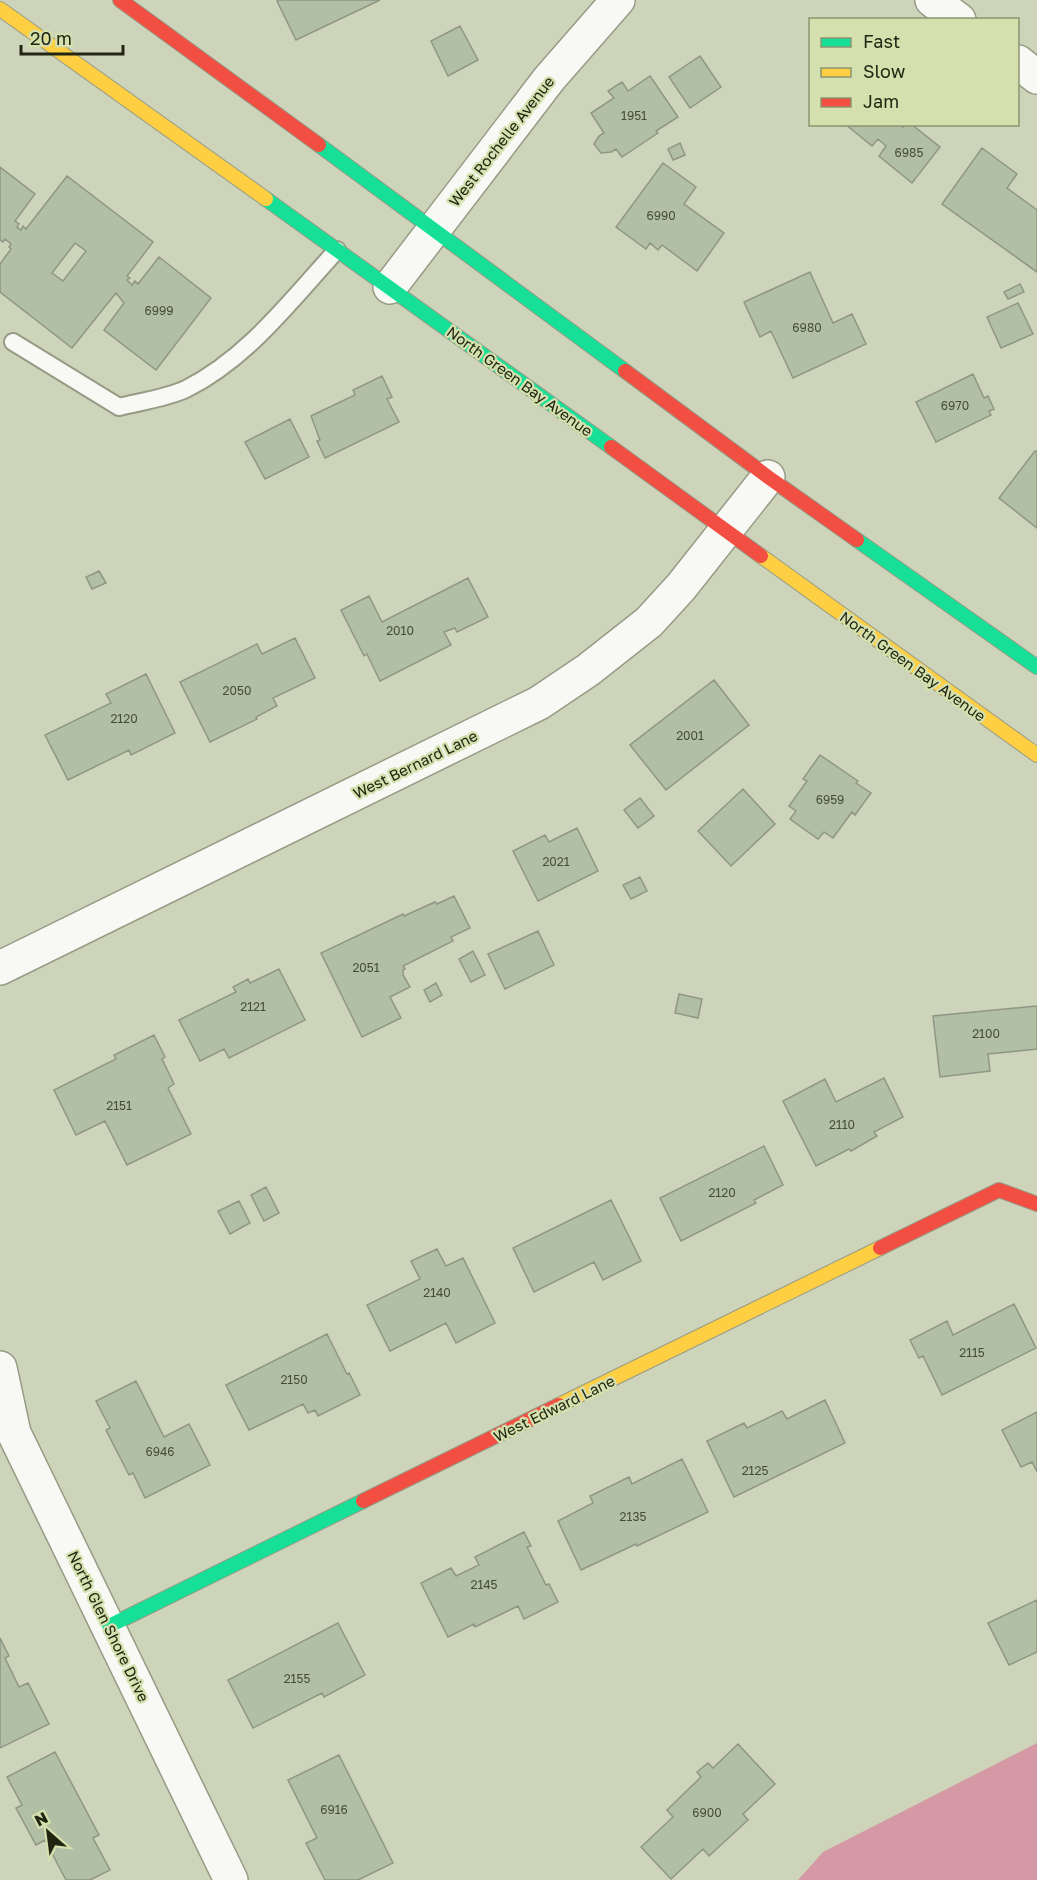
<svg xmlns="http://www.w3.org/2000/svg" width="1037" height="1880" font-family="'Golos Text',sans-serif">
	<rect width="100%" height="100%" fill="#ced4b9"/>
	<path fill="#d499a5" d="M 1037,1743 L 1037,1880 L 798,1880 L 823,1852 Z"/>
	<path fill="#b1bfa5" stroke="#8f9784" stroke-width="1.5" fill-rule="evenodd" d="M 279,0 L 380,0 L 296,40 L 277,1 Z
		M 460,26 L 478,60 L 448,76 L 431,41 Z
		M 700,56 L 721,87 L 690,108 L 669,77 Z
		M 650,76 L 678,117 L 656,131 L 658,133 L 622,157 L 616,149 L 611,152 L 601,153 L 594,144 L 599,136 L 604,133 L 591,113 L 614,98 L 608,91 L 622,82 L 628,91 Z
		M 845,124 L 900,124 L 903,127 L 904,124 L 911,124 L 940,147 L 912,183 L 879,156 L 886,146 L 878,139 L 872,146 Z
		M 680,143 L 685,155 L 673,160 L 668,149 Z
		M 982,148 L 1017,174 L 1007,188 L 1037,210 L 1037,272 L 942,204 Z
		M 663,163 L 696,187 L 684,204 L 724,233 L 697,271 L 662,245 L 658,250 L 650,243 L 646,249 L 616,227 Z
		M 0,167 L 35,194 L 15,221 L 19,224 L 17,227 L 21,230 L 23,226 L 26,229 L 67,176 L 153,242 L 127,276 L 130,278 L 127,280 L 132,285 L 135,281 L 138,284 L 159,257 L 211,298 L 156,370 L 104,330 L 124,303 L 116,293 L 72,348 L 0,292 L 0,264 L 11,249 L 9,247 L 11,244 L 5,239 L 3,242 L 0,240 ZM 75,243 L 86,251 L 63,281 L 52,273 Z
		M 810,272 L 833,323 L 852,314 L 866,344 L 793,378 L 771,331 L 760,337 L 744,302 Z
		M 1020,284 L 1024,292 L 1008,299 L 1004,292 Z
		M 1018,303 L 1033,334 L 1001,348 L 987,317 Z
		M 973,374 L 984,398 L 988,396 L 994,409 L 989,411 L 991,415 L 936,442 L 916,402 Z
		M 382,376 L 392,397 L 387,399 L 399,422 L 325,458 L 317,441 L 320,440 L 311,416 L 355,395 L 353,390 Z
		M 290,419 L 309,457 L 265,479 L 245,442 Z
		M 1035,451 L 1037,451 L 1037,528 L 999,498 Z
		M 99,571 L 106,583 L 92,589 L 86,577 Z
		M 468,578 L 488,617 L 457,632 L 455,628 L 444,632 L 451,645 L 380,681 L 367,654 L 364,656 L 341,610 L 369,596 L 382,622 Z
		M 295,638 L 315,678 L 273,698 L 277,706 L 256,717 L 257,719 L 210,742 L 180,682 L 257,644 L 262,654 Z
		M 146,674 L 175,733 L 131,755 L 129,750 L 68,780 L 45,735 L 111,703 L 106,694 Z
		M 714,680 L 749,725 L 666,790 L 630,745 Z
		M 820,755 L 858,781 L 856,783 L 871,793 L 855,815 L 852,812 L 833,838 L 824,832 L 818,839 L 790,819 L 796,811 L 789,806 L 807,781 L 803,779 Z
		M 743,789 L 775,824 L 731,866 L 698,831 Z
		M 640,798 L 654,816 L 638,828 L 624,810 Z
		M 577,828 L 598,871 L 538,901 L 513,851 L 545,835 L 549,842 Z
		M 640,877 L 647,891 L 631,899 L 623,885 Z
		M 454,896 L 470,928 L 451,937 L 453,941 L 403,966 L 405,969 L 403,970 L 403,975 L 410,987 L 390,997 L 401,1018 L 362,1037 L 321,953 L 403,914 L 404,916 L 435,902 L 437,904 Z
		M 538,931 L 554,965 L 505,989 L 488,954 Z
		M 473,951 L 485,975 L 471,982 L 459,959 Z
		M 279,969 L 305,1020 L 229,1058 L 224,1049 L 200,1061 L 179,1020 L 236,992 L 233,987 L 248,979 L 250,983 Z
		M 436,983 L 442,995 L 430,1002 L 424,990 Z
		M 679,994 L 702,999 L 698,1018 L 675,1013 Z
		M 1037,1006 L 1037,1049 L 988,1054 L 990,1071 L 940,1077 L 933,1016 Z
		M 154,1035 L 165,1057 L 162,1059 L 174,1084 L 168,1088 L 191,1134 L 127,1165 L 105,1121 L 76,1135 L 54,1090 L 116,1059 L 114,1055 Z
		M 884,1078 L 903,1117 L 874,1132 L 877,1136 L 851,1151 L 849,1149 L 816,1166 L 783,1101 L 825,1079 L 836,1102 Z
		M 764,1146 L 783,1185 L 754,1200 L 756,1203 L 681,1241 L 660,1198 Z
		M 266,1187 L 279,1213 L 264,1221 L 251,1195 Z
		M 611,1200 L 641,1261 L 603,1280 L 594,1262 L 534,1292 L 513,1248 Z
		M 239,1201 L 250,1223 L 230,1234 L 218,1211 Z
		M 437,1249 L 446,1266 L 463,1258 L 495,1323 L 456,1343 L 446,1323 L 390,1351 L 367,1305 L 420,1279 L 411,1261 Z
		M 1014,1304 L 1036,1348 L 942,1395 L 923,1356 L 919,1358 L 910,1340 L 947,1321 L 953,1335 Z
		M 327,1334 L 347,1374 L 349,1373 L 360,1395 L 318,1416 L 315,1410 L 308,1413 L 303,1404 L 249,1430 L 226,1385 Z
		M 136,1381 L 164,1437 L 189,1424 L 210,1465 L 145,1498 L 133,1473 L 129,1475 L 106,1430 L 110,1428 L 96,1401 Z
		M 825,1400 L 845,1443 L 734,1497 L 707,1441 L 744,1423 L 747,1428 L 782,1411 L 787,1419 Z
		M 1037,1412 L 1037,1472 L 1032,1462 L 1021,1467 L 1002,1430 Z
		M 682,1459 L 708,1512 L 637,1546 L 636,1544 L 581,1570 L 558,1521 L 593,1503 L 590,1496 L 629,1477 L 632,1484 Z
		M 524,1532 L 531,1546 L 527,1547 L 546,1585 L 549,1584 L 558,1602 L 524,1619 L 518,1606 L 475,1627 L 474,1624 L 448,1637 L 421,1583 L 451,1568 L 456,1576 L 479,1565 L 475,1557 Z
		M 1037,1600 L 1037,1652 L 1009,1665 L 988,1623 Z
		M 338,1623 L 365,1675 L 324,1697 L 322,1693 L 253,1728 L 228,1680 Z
		M 0,1638 L 9,1656 L 5,1658 L 19,1687 L 28,1683 L 49,1724 L 0,1748 Z
		M 738,1744 L 775,1784 L 743,1814 L 748,1820 L 709,1856 L 703,1849 L 671,1879 L 641,1847 L 673,1817 L 667,1810 L 701,1777 L 697,1772 L 708,1763 L 713,1768 Z
		M 55,1752 L 99,1835 L 93,1838 L 110,1870 L 90,1880 L 66,1880 L 45,1840 L 36,1845 L 16,1808 L 22,1805 L 7,1777 Z
		M 339,1755 L 393,1863 L 358,1880 L 325,1880 L 306,1843 L 317,1838 L 288,1780 Z"/>
	<g fill="none" stroke-linecap="round" stroke-linejoin="round">
		<g stroke="#969b86" stroke-width="20">
			<path id="lane" d="M 13,342 L 119,407 C 139,402 167,398 186,389 C 248,358 291,300 337,250"/>
		</g>
		<g stroke="#969b86" stroke-width="36">
			<path id="street" d="M 932,0 L 959,20
				M 1018,62 L 1037,77
				M 390,287 L 549,79 L 618,0
				M 0,968 L 539,703 L 588,670 L 649,622 L 681,587 L 768,477
				M 0,1368 L 14,1433 L 231,1880"/>
		</g>
		<g stroke="#969b86" stroke-width="16">
			<path id="fast" d="M 319,145 L 625,371
				M 266,199 L 611,447
				M 857,540 L 1037,667
				M 109,1626 L 363,1501"/>
		</g>
		<g stroke="#969b86" stroke-width="16">
			<path id="slow" d="M 0,9 L 266,199
				M 761,556 L 1037,755
				M 559,1405 L 880,1248"/>
		</g>
		<g stroke="#969b86" stroke-width="16">
			<path id="jam" d="M 120,0 L 319,145
				M 625,371 L 768,477 L 857,540
				M 611,447 L 761,556
				M 880,1248 L 999,1190 L 1037,1204
				M 363,1501 L 559,1405"/>
		</g>
		<use href="#lane" stroke="#f8f9f4" stroke-width="16"/>
		<use href="#street" stroke="#f8f9f4" stroke-width="33"/>
		<use href="#fast" stroke="#16e098" stroke-width="14"/>
		<use href="#slow" stroke="#ffcf43" stroke-width="14"/>
		<use href="#jam" stroke="#f24e42" stroke-width="14"/>
	</g>
	<g text-anchor="middle" dominant-baseline="central" stroke-width="4.5" stroke-linejoin="round" paint-order="stroke">
		<g font-size="12" fill="#454c37">
			<text x="634" y="115">1951</text>
			<text x="909" y="152">6985</text>
			<text x="661" y="215">6990</text>
			<text x="159" y="310">6999</text>
			<text x="807" y="327">6980</text>
			<text x="955" y="405">6970</text>
			<text x="400" y="630">2010</text>
			<text x="237" y="690">2050</text>
			<text x="124" y="718">2120</text>
			<text x="690" y="735">2001</text>
			<text x="830" y="799">6959</text>
			<text x="556" y="861">2021</text>
			<text x="366" y="967">2051</text>
			<text x="253" y="1006">2121</text>
			<text x="986" y="1033">2100</text>
			<text x="119" y="1105">2151</text>
			<text x="842" y="1124">2110</text>
			<text x="722" y="1192">2120</text>
			<text x="437" y="1292">2140</text>
			<text x="972" y="1352">2115</text>
			<text x="294" y="1379">2150</text>
			<text x="160" y="1451">6946</text>
			<text x="755" y="1470">2125</text>
			<text x="633" y="1516">2135</text>
			<text x="484" y="1584">2145</text>
			<text x="297" y="1678">2155</text>
			<text x="334" y="1809">6916</text>
			<text x="707" y="1812">6900</text>
		</g>
		<g font-size="15" fill="#212512" stroke="#d4e0ad">
			<text transform="translate(501 141) rotate(-52)">West Rochelle Avenue</text>
			<text transform="translate(520 381) rotate(36)">North Green Bay Avenue</text>
			<text transform="translate(913 666) rotate(36)">North Green Bay Avenue</text>
			<text transform="translate(415 764) rotate(-26)">West Bernard Lane</text>
			<text transform="translate(554 1408) rotate(-26)">West Edward Lane</text>
			<text transform="translate(109 1626) rotate(64)">North Glen Shore Drive</text>
		</g>
	</g>
	<rect x="809" y="18" width="210" height="108" fill="#d4e0ad" stroke="#8c956f" stroke-width="1.5"/>
	<rect x="821" y="38" width="30" height="9" fill="#16e098" stroke="#8c956f" stroke-width="1.5"/>
	<text x="863" y="48" font-size="18" fill="#212512">Fast</text>
	<rect x="821" y="68" width="30" height="9" fill="#ffcf43" stroke="#8c956f" stroke-width="1.5"/>
	<text x="863" y="78" font-size="18" fill="#212512">Slow</text>
	<rect x="821" y="98" width="30" height="9" fill="#f24e42" stroke="#8c956f" stroke-width="1.5"/>
	<text x="863" y="108" font-size="18" fill="#212512">Jam</text>
	<g transform="translate(48 1832) rotate(332)" stroke="#d4e0ad" stroke-width="4.5" paint-order="stroke">
	<path d="M0-4.5L10 22L0 15L-10 22Z" fill="#212512"/>
	<text y="-9" font-size="16" font-weight="bold" text-anchor="middle" fill="#212512">N</text>
	</g>
	<path d="M21 45v9h102v-9" fill="none" stroke="#212512" stroke-width="3"/>
	<text x="30" y="45" font-size="18" fill="#212512" stroke="#d4e0ad" stroke-width="4.5" paint-order="stroke">20 m</text>
</svg>
